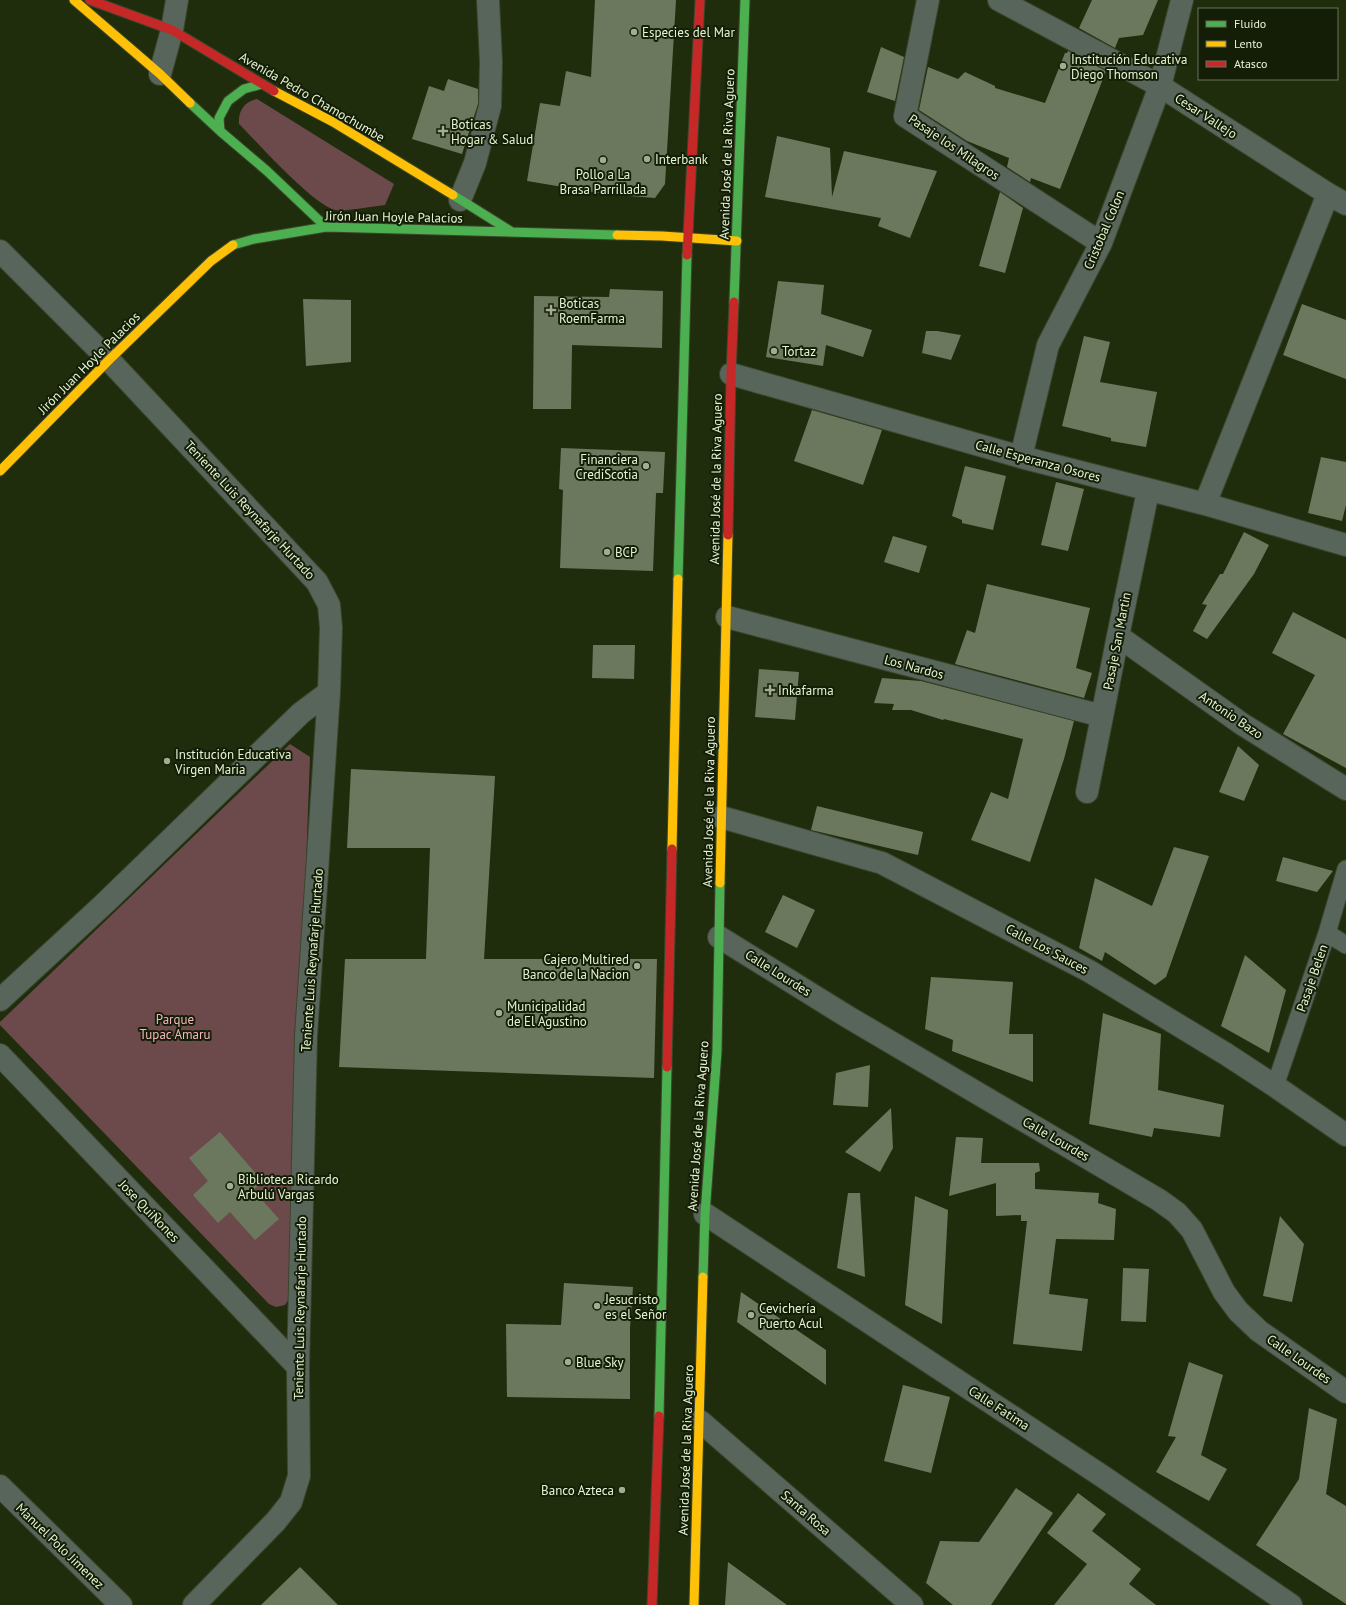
<svg xmlns="http://www.w3.org/2000/svg" width="1346" height="1605" font-family="'PT Sans',sans-serif">
	<rect width="100%" height="100%" fill="#202d0d"/>
	<path fill="#6c4a4c" d="M 257,99 L 394,184 L 385,205 C 375,206 342,212 335,210 C 312,204 259,144 239,124 C 238,111 244,102 257,99 Z
		M 290,744 L 310,757 L 290,1297 L 285,1305 L 276,1307 L 269,1304 L 0,1025 L 0,1022 Z"/>
	<path fill="#6c785d" d="M 595,0 L 676,0 L 665,184 L 655,198 L 605,194 L 527,181 L 540,103 L 560,106 L 566,71 L 591,77 Z
		M 1092,0 L 1158,0 L 1143,35 L 1119,38 L 1115,48 L 1079,28 Z
		M 881,47 L 904,57 L 895,101 L 867,92 Z
		M 1068,51 L 1106,71 L 1060,189 L 1031,178 L 1030,182 L 1007,167 L 1009,158 L 967,141 L 919,110 L 928,67 L 958,79 L 965,72 L 995,86 L 995,88 L 1045,103 L 1065,53 L 1067,53 Z
		M 448,79 L 478,89 L 478,104 L 462,154 L 412,139 L 429,86 L 444,91 Z
		M 777,136 L 830,148 L 832,197 L 844,151 L 937,171 L 910,238 L 878,226 L 881,218 L 765,197 Z
		M 1000,192 L 1023,208 L 1005,273 L 979,266 Z
		M 778,281 L 824,285 L 821,314 L 872,330 L 863,357 L 826,345 L 823,366 L 766,357 Z
		M 610,289 L 663,291 L 662,348 L 572,345 L 571,409 L 533,409 L 534,296 L 609,297 Z
		M 303,299 L 351,300 L 351,362 L 306,366 Z
		M 1302,304 L 1346,320 L 1346,379 L 1283,355 Z
		M 926,331 L 937,331 L 961,335 L 951,360 L 922,353 Z
		M 1084,336 L 1110,342 L 1100,382 L 1157,392 L 1146,447 L 1111,441 L 1111,438 L 1062,426 Z
		M 812,410 L 882,430 L 863,485 L 794,461 Z
		M 561,448 L 665,452 L 663,493 L 656,493 L 653,571 L 560,568 L 563,490 L 559,489 Z
		M 1321,457 L 1346,462 L 1346,505 L 1342,521 L 1308,513 Z
		M 965,466 L 1006,476 L 993,530 L 962,523 L 962,520 L 952,516 Z
		M 1056,482 L 1084,489 L 1068,551 L 1041,545 Z
		M 1244,532 L 1269,545 L 1254,574 L 1207,639 L 1193,631 L 1207,605 L 1202,604 L 1220,574 L 1223,574 Z
		M 893,536 L 927,546 L 919,573 L 884,562 Z
		M 987,584 L 1090,608 L 1076,668 L 1092,673 L 1084,698 L 955,664 L 967,630 L 975,633 Z
		M 1293,612 L 1346,639 L 1346,768 L 1283,734 L 1315,675 L 1272,653 Z
		M 593,645 L 635,645 L 634,679 L 592,678 Z
		M 759,669 L 799,672 L 795,720 L 755,717 Z
		M 882,678 L 921,681 L 1074,721 L 1064,759 L 1030,862 L 971,840 L 991,792 L 1008,799 L 1023,739 L 944,719 L 943,720 L 911,710 L 892,710 L 894,704 L 874,703 Z
		M 1238,746 L 1259,765 L 1244,801 L 1219,792 Z
		M 351,769 L 495,776 L 484,959 L 657,959 L 654,1078 L 339,1067 L 345,959 L 426,959 L 430,848 L 347,848 Z
		M 817,806 L 923,832 L 918,855 L 811,830 Z
		M 1174,847 L 1209,856 L 1166,977 L 1155,985 L 1105,952 L 1102,961 L 1079,948 L 1095,878 L 1152,906 Z
		M 1283,857 L 1333,871 L 1317,892 L 1276,881 Z
		M 783,895 L 815,910 L 797,948 L 765,932 Z
		M 1245,955 L 1286,990 L 1269,1053 L 1221,1026 Z
		M 931,977 L 1013,982 L 1009,1034 L 1033,1034 L 1033,1082 L 952,1051 L 953,1040 L 925,1029 Z
		M 1103,1013 L 1161,1034 L 1158,1090 L 1224,1105 L 1220,1137 L 1154,1128 L 1152,1137 L 1089,1124 Z
		M 870,1065 L 868,1107 L 833,1105 L 836,1073 Z
		M 891,1108 L 893,1148 L 880,1172 L 845,1152 Z
		M 220,1132 L 263,1182 L 253,1190 L 279,1219 L 255,1240 L 230,1212 L 218,1223 L 193,1195 L 208,1181 L 189,1158 Z
		M 956,1137 L 983,1138 L 981,1163 L 1039,1163 L 1040,1171 L 1035,1173 L 1035,1189 L 1099,1193 L 1098,1203 L 1116,1209 L 1114,1240 L 1056,1239 L 1049,1294 L 1088,1299 L 1082,1351 L 1013,1344 L 1027,1221 L 1021,1221 L 1021,1215 L 996,1216 L 996,1183 L 949,1196 Z
		M 848,1193 L 860,1193 L 865,1277 L 837,1268 Z
		M 915,1196 L 948,1210 L 942,1324 L 905,1305 Z
		M 1280,1216 L 1304,1244 L 1292,1302 L 1263,1296 Z
		M 1123,1268 L 1149,1269 L 1146,1322 L 1121,1321 Z
		M 564,1283 L 633,1287 L 630,1328 L 630,1399 L 507,1397 L 506,1324 L 561,1325 Z
		M 741,1292 L 826,1350 L 826,1385 L 737,1322 Z
		M 1189,1362 L 1223,1375 L 1201,1455 L 1227,1469 L 1209,1501 L 1156,1472 L 1176,1437 L 1168,1436 Z
		M 903,1385 L 950,1397 L 931,1473 L 884,1461 Z
		M 1309,1408 L 1337,1419 L 1326,1494 L 1346,1506 L 1346,1604 L 1256,1545 L 1299,1479 Z
		M 1016,1488 L 1053,1513 L 991,1605 L 953,1605 L 926,1583 L 940,1541 L 979,1542 Z
		M 1078,1493 L 1106,1514 L 1092,1531 L 1141,1569 L 1129,1584 L 1156,1605 L 1054,1605 L 1087,1564 L 1047,1533 Z
		M 728,1562 L 787,1605 L 725,1605 Z
		M 300,1567 L 338,1605 L 261,1605 Z"/>
	<g fill="none" stroke-linecap="round" stroke-linejoin="round">
		<g stroke="#3b462c" stroke-width="19">
			<path id="lane" d="M 1327,933 L 1346,945
				M 1275,1086 L 1327,933 L 1346,869"/>
		</g>
		<g stroke="#3b462c" stroke-width="24">
			<path id="street" d="M 928,0 L 905,116 L 1101,243
				M 999,0 L 1160,86 L 1328,194 L 1346,204
				M 160,74 L 172,30 L 177,0
				M 460,200 L 475,163 L 490,106 L 491,62 L 488,0
				M 0,251 L 109,360 L 317,582 L 329,605 L 331,628 L 329,692 L 306,1036 L 298,1367 L 299,1476 L 291,1502 L 276,1521 L 194,1605
				M 731,374 L 1021,457 L 1205,504 L 1346,545
				M 1021,457 L 1048,345 L 1101,243 L 1160,86 L 1182,0
				M 1205,504 L 1328,194
				M 727,617 L 1102,716
				M 1118,636 L 1242,724 L 1346,789
				M 1087,792 L 1118,636 L 1148,491
				M 721,817 L 882,863 L 1089,971 L 1226,1054 L 1275,1086 L 1346,1135
				M 719,937 L 848,1017 L 1159,1200 L 1177,1213 L 1192,1230 L 1224,1292 L 1238,1311 L 1259,1331 L 1346,1392
				M 0,1000 L 105,903 L 301,713 L 329,692
				M 0,1055 L 298,1367
				M 705,1214 L 1102,1476 L 1291,1605
				M 700,1421 L 912,1605
				M 0,1486 L 121,1605"/>
		</g>
		<g stroke="#3b462c" stroke-width="11">
			<path id="fast" d="M 190,103 L 220,131 L 267,171 L 326,227
				M 220,131 L 219,118 L 228,101 L 244,89 L 262,84
				M 453,195 L 512,232
				M 233,245 L 254,239 L 326,227 L 617,235
				M 734,302 L 745,0
				M 678,579 L 687,255
				M 703,1277 L 705,1214 L 717,1051 L 720,883
				M 659,1416 L 667,1067"/>
		</g>
		<g stroke="#3b462c" stroke-width="11">
			<path id="slow" d="M 74,0 L 160,74 L 190,103
				M 274,91 L 333,122 L 453,195
				M 617,235 L 662,236 L 737,241
				M 0,471 L 109,360 L 211,261 L 233,245
				M 672,849 L 678,579
				M 720,883 L 728,535
				M 694,1605 L 703,1277"/>
		</g>
		<g stroke="#3b462c" stroke-width="11">
			<path id="jam" d="M 90,0 L 172,30 L 274,91
				M 687,255 L 700,0
				M 728,535 L 731,374 L 734,302
				M 667,1067 L 672,849
				M 652,1605 L 659,1416"/>
		</g>
		<use href="#lane" stroke="#58655b" stroke-width="17"/>
		<use href="#street" stroke="#58655b" stroke-width="22"/>
		<use href="#fast" stroke="#4caf50" stroke-width="9"/>
		<use href="#slow" stroke="#ffc107" stroke-width="9"/>
		<use href="#jam" stroke="#c62828" stroke-width="9"/>
	</g>
	<g fill="#a0ae8f" stroke="#141d06" stroke-width="1.5">
		<circle cx="634" cy="32" r="4"/>
		<circle cx="1063" cy="66" r="4"/>
		<path d="M441 125h4v4h4v4h-4v4h-4v-4h-4v-4h4z"/>
		<circle cx="647" cy="159" r="4"/>
		<circle cx="603" cy="160" r="4"/>
		<path d="M549 304h4v4h4v4h-4v4h-4v-4h-4v-4h4z"/>
		<circle cx="774" cy="351" r="4"/>
		<circle cx="646" cy="466" r="4"/>
		<circle cx="607" cy="552" r="4"/>
		<path d="M768 684h4v4h4v4h-4v4h-4v-4h-4v-4h4z"/>
		<circle cx="167" cy="761" r="4"/>
		<circle cx="637" cy="966" r="4"/>
		<circle cx="499" cy="1013" r="4"/>
		<circle cx="230" cy="1186" r="4"/>
		<circle cx="597" cy="1306" r="4"/>
		<circle cx="751" cy="1315" r="4"/>
		<circle cx="568" cy="1362" r="4"/>
		<circle cx="622" cy="1490" r="4"/>
	</g>
	<g text-anchor="middle" dominant-baseline="central" stroke-width="4" stroke-linejoin="round" paint-order="stroke">
		<g font-size="13" fill="#e5f4d5" stroke="#141d06" text-anchor="start">
			<text x="642" y="32">Especies del Mar</text>
			<text x="1071" y="59">Institución Educativa<tspan x="1071" dy="15">Diego Thomson</tspan></text>
			<text x="451" y="124">Boticas<tspan x="451" dy="15">Hogar &amp; Salud</tspan></text>
			<text x="655" y="159">Interbank</text>
			<text x="603" y="174" text-anchor="middle">Pollo a La<tspan x="603" dy="15">Brasa Parrillada</tspan></text>
			<text x="559" y="303">Boticas<tspan x="559" dy="15">RoemFarma</tspan></text>
			<text x="782" y="351">Tortaz</text>
			<text x="638" y="459" text-anchor="end">Financiera<tspan x="638" dy="15">CrediScotia</tspan></text>
			<text x="615" y="552">BCP</text>
			<text x="778" y="690">Inkafarma</text>
			<text x="175" y="754">Institución Educativa<tspan x="175" dy="15">Virgen Maria</tspan></text>
			<text x="629" y="959" text-anchor="end">Cajero Multired<tspan x="629" dy="15">Banco de la Nacion</tspan></text>
			<text x="507" y="1006">Municipalidad<tspan x="507" dy="15">de El Agustino</tspan></text>
			<text x="238" y="1179">Biblioteca Ricardo<tspan x="238" dy="15">Arbulú Vargas</tspan></text>
			<text x="605" y="1299">Jesucristo<tspan x="605" dy="15">es el Señor</tspan></text>
			<text x="759" y="1308">Cevichería<tspan x="759" dy="15">Puerto Acul</tspan></text>
			<text x="576" y="1362">Blue Sky</text>
			<text x="614" y="1490" text-anchor="end">Banco Azteca</text>
		</g>
		<g font-size="13" fill="#e5f4d5" stroke="#141d06">
			<text transform="translate(312 97) rotate(30)">Avenida Pedro Chamochumbe</text>
			<text transform="translate(1206 116) rotate(33)">Cesar Vallejo</text>
			<text transform="translate(954 147) rotate(34)">Pasaje los Milagros</text>
			<text transform="translate(727 154) rotate(-88)">Avenida José de la Riva Aguero</text>
			<text transform="translate(394 217) rotate(1)">Jirón Juan Hoyle Palacios</text>
			<text transform="translate(1104 230) rotate(-67)">Cristobal Colon</text>
			<text transform="translate(89 363) rotate(-45)">Jirón Juan Hoyle Palacios</text>
			<text transform="translate(1038 461) rotate(15)">Calle Esperanza Osores</text>
			<text transform="translate(716 479) rotate(-89)">Avenida José de la Riva Aguero</text>
			<text transform="translate(250 510) rotate(47)">Teniente Luis Reynafarje Hurtado</text>
			<text transform="translate(1117 641) rotate(-79)">Pasaje San Martin</text>
			<text transform="translate(914 667) rotate(15)">Los Nardos</text>
			<text transform="translate(1231 715) rotate(34)">Antonio Bazo</text>
			<text transform="translate(709 802) rotate(-89)">Avenida José de la Riva Aguero</text>
			<text transform="translate(1047 949) rotate(28)">Calle Los Sauces</text>
			<text transform="translate(312 960) rotate(-86)">Teniente Luis Reynafarje Hurtado</text>
			<text transform="translate(778 973) rotate(32)">Calle Lourdes</text>
			<text transform="translate(1312 978) rotate(-71)">Pasaje Belen</text>
			<text transform="translate(698 1126) rotate(-86)">Avenida José de la Riva Aguero</text>
			<text transform="translate(1056 1139) rotate(30)">Calle Lourdes</text>
			<text transform="translate(149 1211) rotate(46)">Jose QuiÑones</text>
			<text transform="translate(300 1308) rotate(-89)">Teniente Luis Reynafarje Hurtado</text>
			<text transform="translate(1299 1359) rotate(35)">Calle Lourdes</text>
			<text transform="translate(999 1408) rotate(33)">Calle Fatima</text>
			<text transform="translate(686 1450) rotate(-88)">Avenida José de la Riva Aguero</text>
			<text transform="translate(806 1513) rotate(41)">Santa Rosa</text>
			<text transform="translate(60 1546) rotate(44)">Manuel Polo Jimenez</text>
		</g>
		<g font-size="13" fill="#f5b6c0" stroke="#141d06">
			<text x="175" y="1019">Parque<tspan x="175" dy="15">Tupac Amaru</tspan></text>
		</g>
	</g>
	<rect x="1198" y="8" width="140" height="72" fill="#141d06" stroke="#687359"/>
	<rect x="1206" y="21" width="20" height="6" fill="#4caf50" stroke="#687359"/>
	<text x="1234" y="28" font-size="12" fill="#e5f4d5">Fluido</text>
	<rect x="1206" y="41" width="20" height="6" fill="#ffc107" stroke="#687359"/>
	<text x="1234" y="48" font-size="12" fill="#e5f4d5">Lento</text>
	<rect x="1206" y="61" width="20" height="6" fill="#c62828" stroke="#687359"/>
	<text x="1234" y="68" font-size="12" fill="#e5f4d5">Atasco</text>
</svg>
